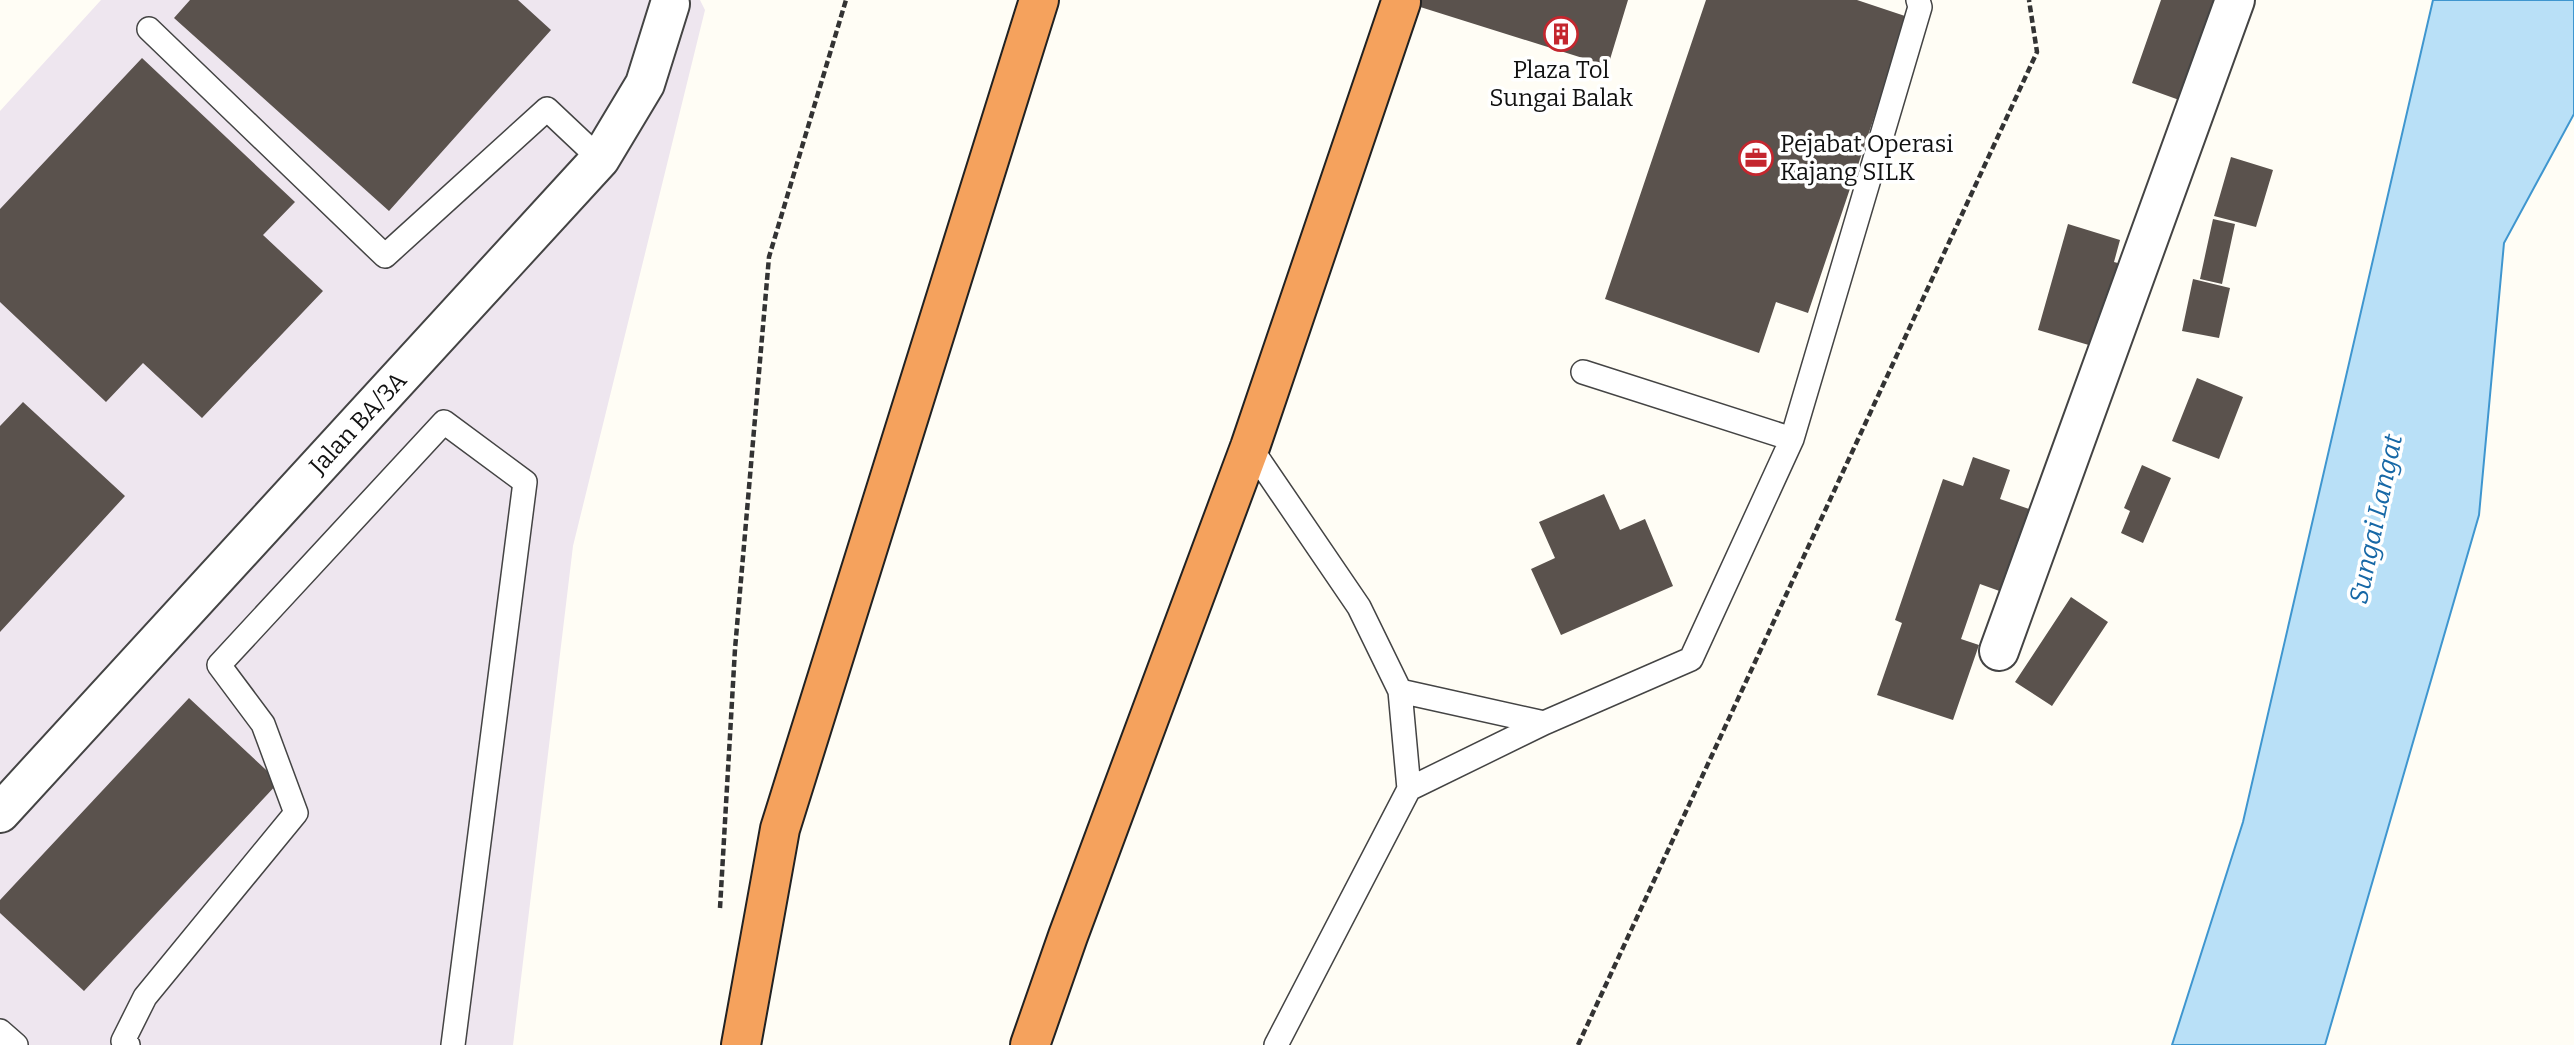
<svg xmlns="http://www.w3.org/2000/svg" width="2574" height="1045" font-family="Bitter,serif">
	<rect width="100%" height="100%" fill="#fffdf5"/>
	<path fill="#eee6ef" d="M 101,0 L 700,0 L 705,10 L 573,546 L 513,1045 L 0,1045 L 0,111 Z"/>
	<path fill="#b9e0f7" stroke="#3f96cf" stroke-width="2" d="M 2433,0 L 2574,0 L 2574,114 L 2504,243 L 2479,515 L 2325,1045 L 2172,1045 L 2243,822 Z"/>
	<path fill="#5a524d" d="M 190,0 L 518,0 L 551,30 L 389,211 L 174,18 Z
		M 1398,0 L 1628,0 L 1608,66 Z
		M 1706,0 L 1857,0 L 1908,17 L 1808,313 L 1776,302 L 1759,353 L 1605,299 Z
		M 2161,0 L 2217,0 L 2182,101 L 2132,83 Z
		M 142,58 L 295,202 L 263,235 L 323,291 L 202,418 L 143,363 L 106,402 L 0,302 L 0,209 Z
		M 2231,157 L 2273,170 L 2256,227 L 2214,216 Z
		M 2213,219 L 2235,224 L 2222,284 L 2200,279 Z
		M 2068,224 L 2120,240 L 2114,262 L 2133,267 L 2109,351 L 2038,330 Z
		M 2193,279 L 2230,288 L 2219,338 L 2182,331 Z
		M 2197,378 L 2243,397 L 2219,459 L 2172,441 Z
		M 23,402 L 125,496 L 0,632 L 0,426 Z
		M 1973,457 L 2010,470 L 2000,499 L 2032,510 L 2005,593 L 1980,584 L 1961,639 L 1979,645 L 1953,720 L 1877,695 L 1902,623 L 1895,620 L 1943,479 L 1963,486 Z
		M 2142,465 L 2171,478 L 2143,543 L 2121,533 L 2130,511 L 2124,508 Z
		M 1604,494 L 1620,530 L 1645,519 L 1673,586 L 1561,635 L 1531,569 L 1555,558 L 1539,522 Z
		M 2071,597 L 2108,622 L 2052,706 L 2015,682 Z
		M 189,698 L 279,782 L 84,991 L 0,913 L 0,900 Z"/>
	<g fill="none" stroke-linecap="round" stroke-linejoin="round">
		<g stroke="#444" stroke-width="26">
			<path id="service" d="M 149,29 L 385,256 L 547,109 L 600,159
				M 1583,372 L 1792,439
				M 1250,447 L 1359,607 L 1400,691 L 1409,789 L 1276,1045
				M 1400,691 L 1544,723
				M 1409,789 L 1544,723 L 1691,659 L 1792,439 L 1920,7 L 1918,0
				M 0,1031 L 16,1045
				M 128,1045 L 123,1041 L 145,997 L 296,813 L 263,724 L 219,665 L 444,422 L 525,482 L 453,1045"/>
		</g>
		<g stroke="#444" stroke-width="42">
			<path id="minor" d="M 1999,651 L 2235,0
				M 0,813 L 600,159 L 645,84 L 670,4"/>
		</g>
		<g stroke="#222" stroke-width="42">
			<path id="motorway" d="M 741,1045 L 780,829 L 1039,0
				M 1030,1045 L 1068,936 L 1250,447 L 1401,2"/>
		</g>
		<path stroke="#333" stroke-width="4.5" stroke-dasharray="7 3.5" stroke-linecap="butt" d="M 720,908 L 735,649 L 769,257 L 846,0
			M 1578,1045 L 2037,52 L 2029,0"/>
		<use href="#service" stroke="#fff" stroke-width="23"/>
		<use href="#minor" stroke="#fff" stroke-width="38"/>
		<use href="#motorway" stroke="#f5a25d" stroke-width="38"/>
	</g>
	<defs>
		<g id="building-ring" transform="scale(1.75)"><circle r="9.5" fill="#fff" stroke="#c4262e" stroke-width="1.5"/><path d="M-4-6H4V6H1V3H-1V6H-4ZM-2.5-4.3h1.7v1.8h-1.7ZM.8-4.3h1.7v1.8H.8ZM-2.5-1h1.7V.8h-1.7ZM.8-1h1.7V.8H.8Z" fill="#c4262e"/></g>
		<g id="office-ring" transform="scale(1.75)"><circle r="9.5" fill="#fff" stroke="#c4262e" stroke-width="1.5"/><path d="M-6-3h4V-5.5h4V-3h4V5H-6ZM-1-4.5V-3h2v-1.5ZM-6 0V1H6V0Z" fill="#c4262e"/></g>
	</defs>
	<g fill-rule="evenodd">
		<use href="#building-ring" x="1561" y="34"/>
		<use href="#office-ring" x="1756" y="158"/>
	</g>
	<g text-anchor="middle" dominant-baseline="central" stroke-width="7" stroke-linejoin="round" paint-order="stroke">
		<g font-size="24" fill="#111" stroke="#fff">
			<text x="1561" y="70">Plaza Tol<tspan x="1561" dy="28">Sungai Balak</tspan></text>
			<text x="1780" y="144" text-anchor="start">Pejabat Operasi<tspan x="1780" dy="28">Kajang SILK</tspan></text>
		</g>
		<g font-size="24" fill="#111" stroke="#fff">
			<text transform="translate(358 423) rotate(-47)">Jalan BA/3A</text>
		</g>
		<g font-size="26" font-style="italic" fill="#1768a6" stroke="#fff">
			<text transform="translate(2376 519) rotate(-78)">Sungai Langat</text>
		</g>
	</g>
</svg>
